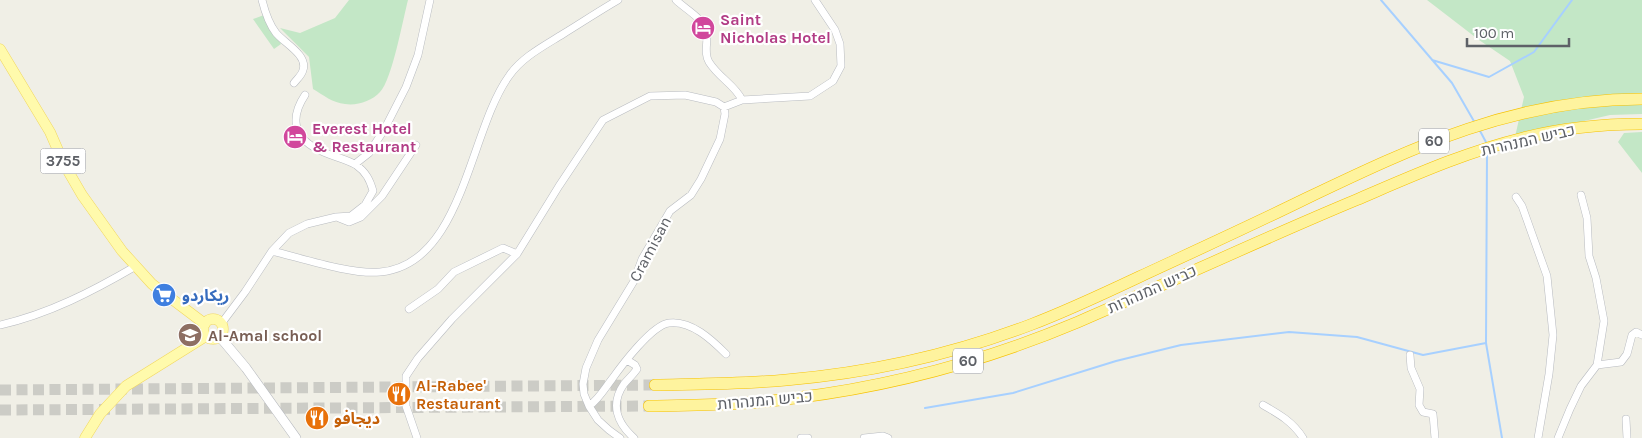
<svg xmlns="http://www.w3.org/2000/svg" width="1642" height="438" font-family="Karla,'Noto Sans Arabic',Heebo,sans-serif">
	<rect width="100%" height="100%" fill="#f0efe6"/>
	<path fill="#c3e7c6" d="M 349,0 L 408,0 C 403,19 392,80 380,92 C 372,101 357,106 345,104 C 333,103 323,95 313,89 L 309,57 L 280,28 L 300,33 L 335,18 Z
		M 1427,0 L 1642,0 L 1642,114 L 1610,115 L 1515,137 L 1524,97 L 1510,61 L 1479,40 Z
		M 264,15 L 281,44 L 274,49 L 253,19 Z
		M 1642,132 L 1642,173 L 1618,142 L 1624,133 Z"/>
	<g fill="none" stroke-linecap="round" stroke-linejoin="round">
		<path stroke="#a7d0ff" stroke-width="2" d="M 1381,0 L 1452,83 L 1475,123
			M 1432,60 L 1489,77 L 1534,52 L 1572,0
			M 1479,129 L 1487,144
			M 1487,152 L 1486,343 L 1502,438
			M 925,408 L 1013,393 L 1116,361 L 1181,345 L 1289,332 L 1357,337 L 1423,355 L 1486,343"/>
		<path stroke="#ccccc6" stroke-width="11" stroke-dasharray="11 5.5" stroke-linecap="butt" d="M 0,390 L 655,385
			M 0,410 L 649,406"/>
		<g stroke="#b8bbc0" stroke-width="8">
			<path id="minor" d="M 262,0 C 265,12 269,24 276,33 C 284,43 308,55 303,70 C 302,75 297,79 294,83
				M 676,0 C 685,9 703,18 706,31 C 709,41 703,52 709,62 C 719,78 735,85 742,100
				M 355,164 L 369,153 L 384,130 L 406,87 L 418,55 L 430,0
				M 1516,197 L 1522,206 L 1547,276 L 1553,335 L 1549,374 L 1538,438
				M 339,218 L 349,222 L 361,217 L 382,196 L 416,145
				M 272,251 C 301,258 352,275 380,272 C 463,265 469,131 509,76 C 522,57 544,46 563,34 C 581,23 599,11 618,0
				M 409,309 L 438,289 L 454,272 L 503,248 L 517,254
				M 221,324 L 245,292 L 272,251 L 289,233 L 307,224 L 336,217 L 351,216 L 365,205 L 373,191 C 370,180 366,172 356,165 C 345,158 329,156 317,149 C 292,136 291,116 305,95
				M 0,325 C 49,314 93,291 136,266
				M 1410,355 L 1411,368 L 1420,389 L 1419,405 L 1423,412 L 1433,414 L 1435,438
				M 627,360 L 635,365 L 637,369 C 633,375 628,379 624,384 C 610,404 617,423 634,438
				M 1597,365 L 1621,362 L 1627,354 L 1632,335 L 1636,332 L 1642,335
				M 1263,405 C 1279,414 1293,422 1303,438
				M 589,406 C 599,399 605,388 612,379 C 622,365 652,325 669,323 C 691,320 712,340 726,354
				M 1626,419 L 1627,438
				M 417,438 L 406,406 L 406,376 L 418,358 L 452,319 L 517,254 L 559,186 L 603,120 L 650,96 L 685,95 L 716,102 L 724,107
				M 620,438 L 609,430 L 598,420 L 589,406 L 584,394 L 583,384 L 586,368 L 598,340 L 634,281 L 642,259 L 670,211 L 691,195 L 701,179 L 720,139 L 725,114 L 724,107 L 742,100 L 810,96 L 833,81 L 841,66 L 840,44 L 835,30 L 815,0
				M 801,438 L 808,438
				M 864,438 L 883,436 L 888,438
				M 1558,438 L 1570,409 L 1581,386 L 1597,365 L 1604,321 L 1596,278 L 1589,256 L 1587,218 L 1581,195"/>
		</g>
		<g stroke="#b8bbc0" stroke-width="10">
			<path id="tertiary" d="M 220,337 L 246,368 L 296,438"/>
		</g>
		<g stroke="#f2d75d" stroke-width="11">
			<path id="primary" d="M 0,49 L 50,132 L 64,164 L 82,195 L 122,251 L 152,284 L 205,324
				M203 329a10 10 0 1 1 20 0a10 10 0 1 1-20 0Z
				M 85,438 L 100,414 L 126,386 L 206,336"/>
		</g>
		<g stroke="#f6c100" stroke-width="12">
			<path id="trunk" d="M 655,385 C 699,384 742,384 786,380 C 869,373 951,355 1030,325 C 1067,311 1103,294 1139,277 C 1195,251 1250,226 1305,199 C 1416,146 1515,99 1642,99
				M 649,406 C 698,405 747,405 795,398 C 892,386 988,360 1078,322 C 1171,282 1262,239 1356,200 C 1410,177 1465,152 1523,138 C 1562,128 1602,124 1642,124"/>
		</g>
		<use href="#minor" stroke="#fff" stroke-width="7"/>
		<use href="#tertiary" stroke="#fff" stroke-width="9"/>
		<use href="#primary" stroke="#fffaac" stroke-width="10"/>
		<use href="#trunk" stroke="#fef39e" stroke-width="11"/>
	</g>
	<defs>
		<g id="hotel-disc" transform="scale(1.25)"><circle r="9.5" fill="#d1479c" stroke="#fff"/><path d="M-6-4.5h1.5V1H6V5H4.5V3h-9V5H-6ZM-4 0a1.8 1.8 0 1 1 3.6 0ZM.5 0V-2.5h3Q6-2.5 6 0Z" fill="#fff"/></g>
		<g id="supermarket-disc" transform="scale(1.25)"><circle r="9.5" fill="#3f7fe0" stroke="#fff"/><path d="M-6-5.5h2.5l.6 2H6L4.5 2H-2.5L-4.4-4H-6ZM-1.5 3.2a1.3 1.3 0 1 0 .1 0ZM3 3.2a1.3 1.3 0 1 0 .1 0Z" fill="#fff"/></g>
		<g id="school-disc" transform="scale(1.25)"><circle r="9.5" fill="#8d6e63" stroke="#fff"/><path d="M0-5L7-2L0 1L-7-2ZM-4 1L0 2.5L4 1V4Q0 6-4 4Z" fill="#fff"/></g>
		<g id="restaurant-disc" transform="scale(1.25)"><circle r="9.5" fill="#e8710a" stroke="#fff"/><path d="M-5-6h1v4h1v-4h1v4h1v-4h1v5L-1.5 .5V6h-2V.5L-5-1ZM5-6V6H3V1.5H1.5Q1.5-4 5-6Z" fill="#fff"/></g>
	</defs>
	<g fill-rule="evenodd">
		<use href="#hotel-disc" x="703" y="28"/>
		<use href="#hotel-disc" x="295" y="137"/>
		<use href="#supermarket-disc" x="164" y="295"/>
		<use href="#school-disc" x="190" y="335"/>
		<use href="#restaurant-disc" x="399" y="394"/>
		<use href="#restaurant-disc" x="317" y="418"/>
	</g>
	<g text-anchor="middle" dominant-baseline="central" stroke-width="4.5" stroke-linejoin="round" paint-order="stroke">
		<g fill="#fff" stroke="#8e9095" stroke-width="1">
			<rect x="1419" y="128.5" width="30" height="25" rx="4"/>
			<rect x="40.5" y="148.5" width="45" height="25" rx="4"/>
			<rect x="953" y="348.5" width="30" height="25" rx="4"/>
		</g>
		<g font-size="15" font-weight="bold" fill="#5e6167">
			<text x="1434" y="141">60</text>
			<text x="63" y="161">3755</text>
			<text x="968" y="361">60</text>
		</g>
		<g font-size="16" font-weight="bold" fill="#b23c85" stroke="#fff" text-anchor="start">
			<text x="720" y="19">Saint<tspan x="720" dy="18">Nicholas Hotel</tspan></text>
			<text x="312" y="128">Everest Hotel<tspan x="312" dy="18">&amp; Restaurant</tspan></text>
		</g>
		<g font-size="16" fill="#5e6167" stroke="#fff">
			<text transform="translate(1528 140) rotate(-13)">כביש המנהרות</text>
			<text transform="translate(650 249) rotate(-62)">Cramisan</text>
			<text transform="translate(1152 289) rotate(-24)">כביש המנהרות</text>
			<text transform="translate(765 400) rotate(-5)">כביש המנהרות</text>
		</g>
		<g font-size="16" font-weight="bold" fill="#366cbe" stroke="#fff" text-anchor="start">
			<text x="182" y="295">ريكاردو</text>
		</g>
		<g font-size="16" font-weight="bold" fill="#785e54" stroke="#fff" text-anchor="start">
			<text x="208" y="335">Al-Amal school</text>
		</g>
		<g font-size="16" font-weight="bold" fill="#c56008" stroke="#fff" text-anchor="start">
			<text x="416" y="385">Al-Rabee'<tspan x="416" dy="18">Restaurant</tspan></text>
			<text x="334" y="418">ديجافو</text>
		</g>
	</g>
	<path d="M1467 38v8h102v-8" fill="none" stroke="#5e6167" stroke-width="2.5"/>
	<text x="1474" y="38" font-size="15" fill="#5e6167" stroke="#ffffff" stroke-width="4" paint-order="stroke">100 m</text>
</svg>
